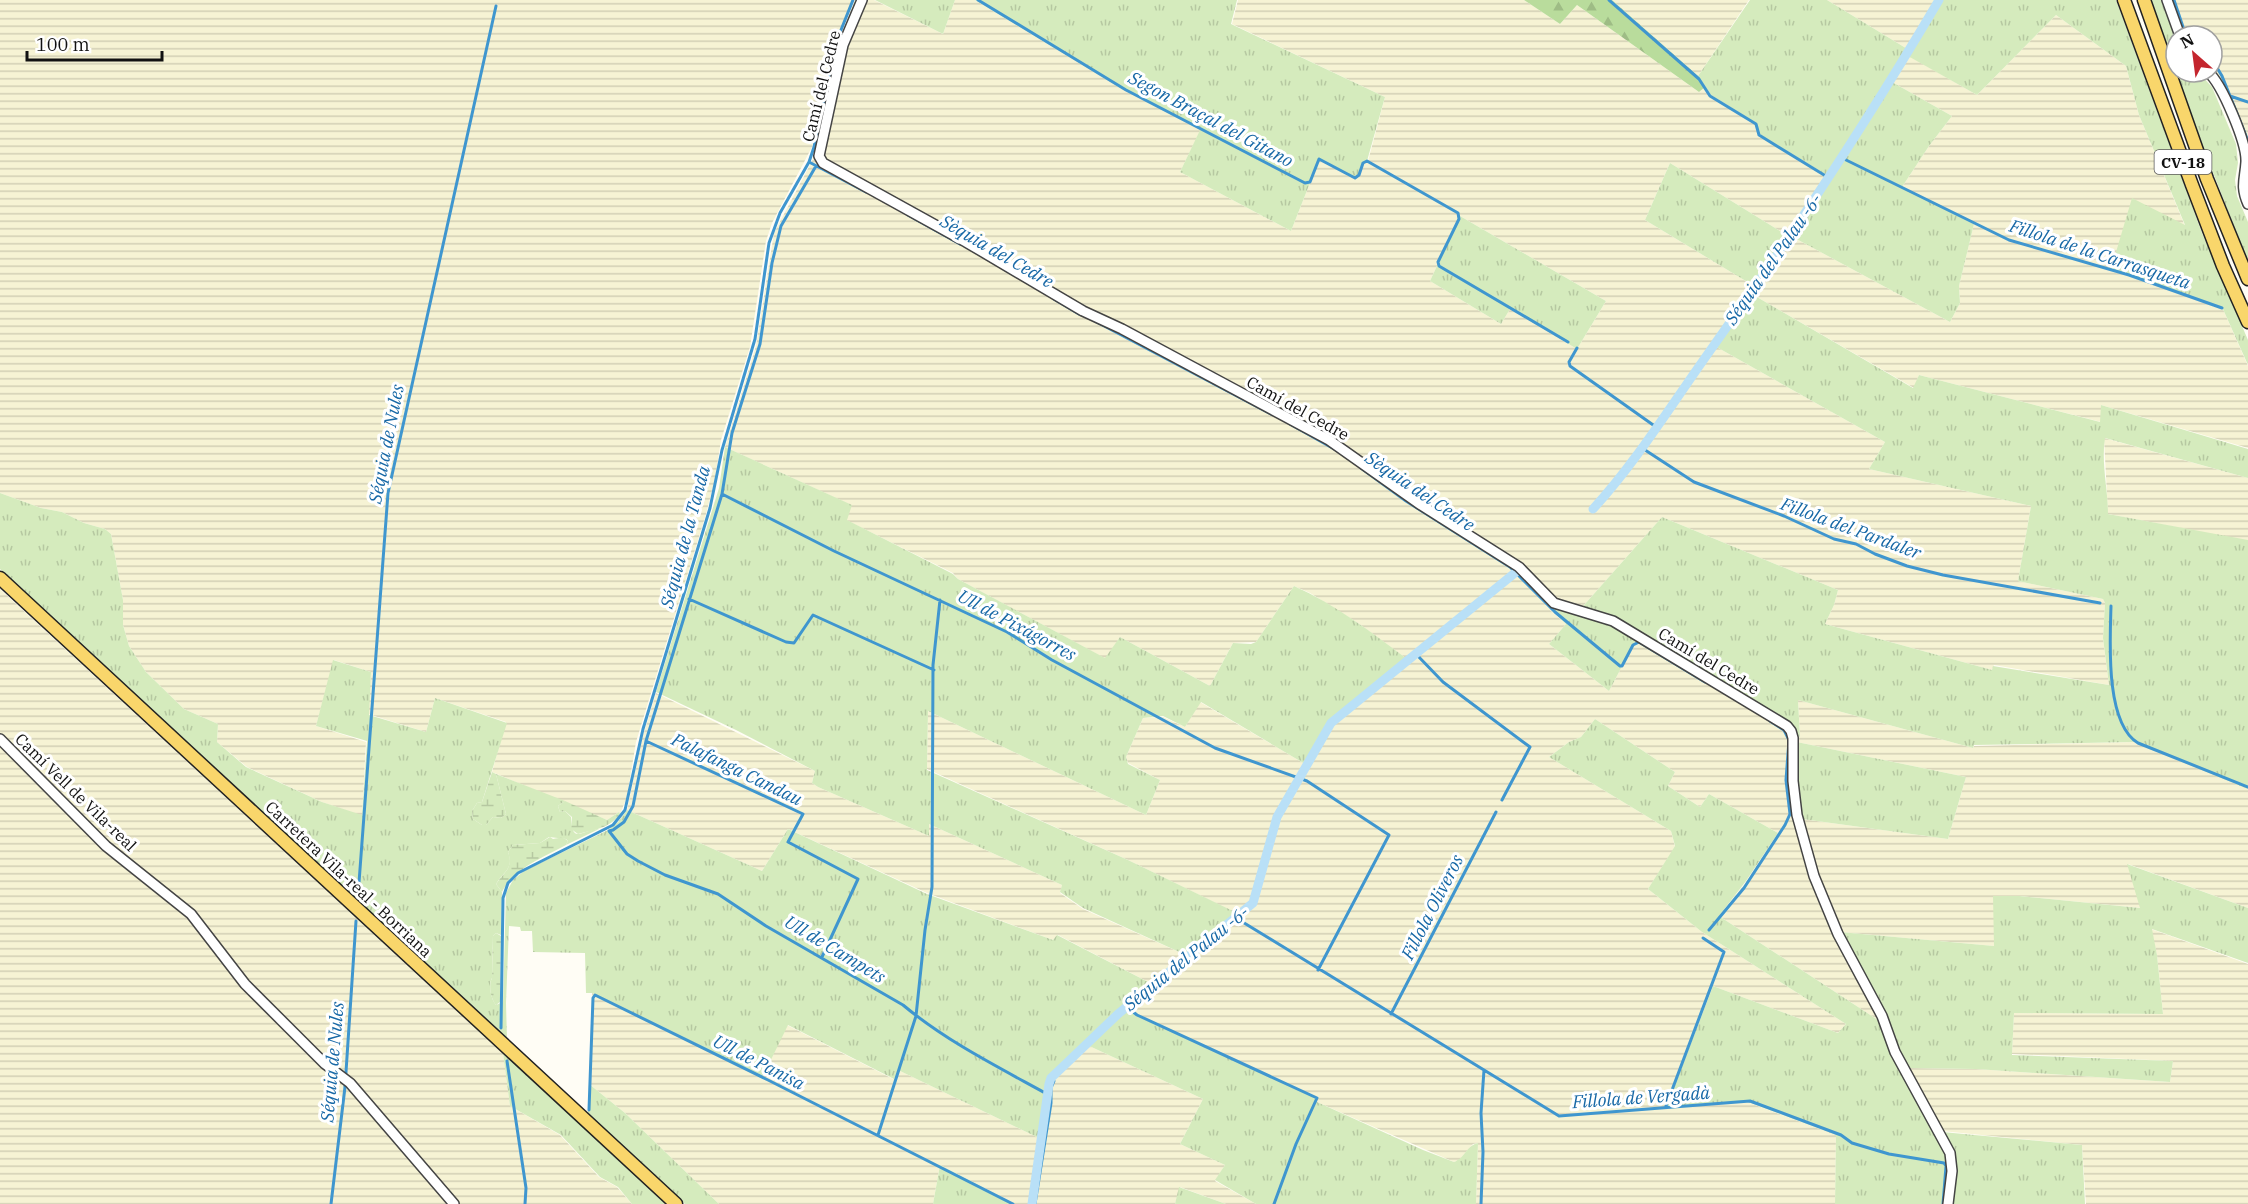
<svg xmlns="http://www.w3.org/2000/svg" width="2248" height="1204" font-family="'IBM Plex Serif',serif">
	<defs>
		<pattern id="farmland-rules" width="6" height="5" patternUnits="userSpaceOnUse" patternTransform="scale(1.5)"><rect width="6" height="5" fill="#f6f3d4"/><path d="M0 2.5h6" fill="none" stroke="#d2cfb5"/></pattern>
		<pattern id="grass-tufts" width="24" height="20" patternUnits="userSpaceOnUse" patternTransform="scale(1.5)"><rect width="24" height="20" fill="#d5ebbd"/><path d="M3 7l-1-3M5 7V3M7 7l1-3M15 17l-1-3M17 17v-4M19 17l1-3" fill="none" stroke="#b6c8a1"/></pattern>
		<pattern id="forest-firs" width="22" height="20" patternUnits="userSpaceOnUse" patternTransform="scale(1.5)"><rect width="22" height="20" fill="#b9dc9c"/><path d="M5 1l3.5 6h-7zM16 11l3.5 6h-7z" fill="#9ebc85"/></pattern>
		<pattern id="wetland-marsh" width="20" height="14" patternUnits="userSpaceOnUse" patternTransform="scale(1.5)"><rect width="20" height="14" fill="#d5ebbd"/><path d="M1 5h8M5 5V1M11 12h8M15 12V8" fill="none" stroke="#b6c8a1"/></pattern>
	</defs>
	<rect width="100%" height="100%" fill="#fffdf5"/>
	<path fill="url(#farmland-rules)" fill-rule="evenodd" d="M 0,0 L 852,0 L 837,39 L 812,147 L 772,223 L 766,241 L 750,347 L 721,440 L 715,479 L 706,514 L 636,742 L 627,797 L 620,814 L 619,812 L 607,820 L 492,772 L 506,722 L 435,698 L 426,732 L 368,714 L 371,672 L 334,660 L 316,726 L 366,742 L 362,816 L 322,802 L 247,767 L 217,742 L 218,724 L 184,709 L 146,672 L 129,646 L 123,625 L 123,600 L 111,534 L 105,529 L 84,523 L 62,512 L 41,508 L 0,493 Z
		M 855,0 L 874,0 L 943,34 L 955,0 L 975,0 L 1122,89 L 1201,129 L 1180,172 L 1291,231 L 1319,160 L 1355,178 L 1359,176 L 1364,163 L 1368,161 L 1385,97 L 1232,24 L 1238,0 L 1524,0 L 1560,24 L 1577,5 L 1699,92 L 1705,87 L 1711,95 L 1756,123 L 1759,134 L 1828,176 L 1789,235 L 1950,322 L 1960,303 L 1959,286 L 1974,224 L 1902,187 L 1929,146 L 1952,116 L 1892,82 L 1909,56 L 1977,95 L 2056,15 L 2126,66 L 2139,115 L 2185,226 L 2111,269 L 2222,307 L 2248,366 L 2248,448 L 2101,405 L 2101,422 L 1919,375 L 1914,388 L 1750,293 L 1713,345 L 1885,442 L 1869,469 L 2031,506 L 2018,581 L 2103,599 L 2105,603 L 2103,638 L 2109,685 L 1994,665 L 1992,670 L 1825,624 L 1834,605 L 1838,590 L 1662,517 L 1577,613 L 1553,606 L 1550,610 L 1566,624 L 1549,644 L 1609,691 L 1637,638 L 1800,737 L 1798,700 L 1973,748 L 1974,746 L 2134,742 L 2248,788 L 2248,908 L 2128,864 L 2141,908 L 2020,896 L 1994,896 L 1994,946 L 1840,932 L 1818,879 L 1802,819 L 1948,839 L 1966,777 L 1792,741 L 1790,767 L 1811,876 L 1881,1022 L 1719,916 L 1746,882 L 1778,833 L 1709,794 L 1700,807 L 1668,786 L 1675,772 L 1595,719 L 1581,737 L 1569,742 L 1549,757 L 1671,831 L 1675,847 L 1648,889 L 1702,932 L 1846,1024 L 1838,1033 L 1713,986 L 1666,1107 L 1747,1102 L 1836,1135 L 1835,1204 L 1476,1204 L 1478,1143 L 1473,1144 L 1459,1160 L 1454,1162 L 1317,1102 L 1314,1096 L 1137,1016 L 1126,1006 L 1152,984 L 1058,935 L 1053,940 L 927,893 L 788,829 L 762,871 L 627,810 L 642,739 L 656,693 L 815,771 L 812,783 L 818,787 L 929,836 L 929,824 L 1062,885 L 1060,893 L 1083,909 L 1188,956 L 1238,914 L 1128,860 L 927,769 L 928,711 L 1146,815 L 1160,780 L 1128,763 L 1126,757 L 1143,718 L 1163,717 L 1185,727 L 1200,702 L 1305,764 L 1329,722 L 1407,659 L 1358,623 L 1310,593 L 1294,586 L 1256,642 L 1233,643 L 1210,686 L 1120,637 L 1106,659 L 958,579 L 953,573 L 846,520 L 851,505 L 725,447 L 756,346 L 774,233 L 813,159 L 839,40 ZM 1670,163 L 1788,236 L 1754,286 L 1645,220 ZM 1460,216 L 1606,301 L 1577,349 L 1510,309 L 1501,324 L 1430,281 Z
		M 1612,0 L 1749,0 L 1698,76 Z
		M 1827,0 L 1938,0 L 1909,50 Z
		M 2170,0 L 2248,0 L 2248,161 L 2212,72 L 2212,36 L 2182,36 Z
		M 2104,438 L 2248,478 L 2248,541 L 2108,514 Z
		M 0,589 L 503,1053 L 510,1106 L 560,1135 L 599,1177 L 617,1187 L 632,1204 L 0,1204 Z
		M 2151,929 L 2248,964 L 2248,1204 L 2086,1204 L 2082,1145 L 1942,1131 L 1908,1068 L 1976,1069 L 2170,1082 L 2173,1061 L 2012,1054 L 2014,1013 L 2163,1014 L 2157,955 Z
		M 592,993 L 763,1076 L 787,1025 L 893,1079 L 898,1070 L 1041,1139 L 1048,1083 L 1051,1077 L 1085,1044 L 1203,1099 L 1180,1144 L 1225,1165 L 1215,1181 L 1256,1204 L 1226,1204 L 1180,1187 L 1175,1204 L 1015,1204 L 940,1165 L 933,1204 L 719,1204 L 625,1113 L 589,1084 Z"/>
	<path fill="url(#grass-tufts)" d="M 875,0 L 955,0 L 943,34 Z
		M 975,0 L 1237,0 L 1231,24 L 1385,97 L 1367,161 L 1364,163 L 1359,176 L 1355,178 L 1319,160 L 1291,231 L 1180,172 L 1201,128 L 1122,89 Z
		M 1750,0 L 1827,0 L 1909,50 L 1938,0 L 2116,0 L 2202,233 L 2248,340 L 2248,365 L 2222,307 L 2111,269 L 2132,198 L 2185,225 L 2139,115 L 2126,66 L 2056,15 L 1977,95 L 1908,56 L 1892,82 L 1952,116 L 1929,146 L 1902,187 L 1974,224 L 1959,286 L 1960,303 L 1950,322 L 1789,235 L 1828,176 L 1759,134 L 1756,123 L 1711,95 L 1698,76 Z
		M 2151,0 L 2161,0 L 2176,41 L 2176,72 L 2198,72 L 2212,87 L 2236,144 L 2238,163 L 2235,180 L 2237,196 L 2248,222 L 2248,262 L 2194,124 Z
		M 1670,163 L 1788,236 L 1754,286 L 1645,220 Z
		M 1460,216 L 1606,301 L 1577,349 L 1510,309 L 1501,324 L 1430,281 Z
		M 1750,293 L 1913,388 L 1919,375 L 2100,422 L 2101,405 L 2248,449 L 2248,478 L 2105,438 C 2101,463 2108,489 2108,514 L 2248,540 L 2248,789 L 2134,742 L 1974,745 L 1973,748 L 1798,700 L 1800,737 L 1637,638 L 1609,691 L 1549,644 L 1566,624 L 1550,609 L 1552,606 L 1577,613 L 1662,517 L 1838,590 L 1834,605 L 1825,624 L 1992,670 L 1993,666 L 2109,685 L 2103,638 L 2105,603 L 2103,599 L 2018,581 L 2031,506 L 1869,469 L 1885,442 L 1713,345 Z
		M 725,447 L 852,505 L 847,520 L 953,574 L 958,579 L 1105,658 L 1120,637 L 1210,686 L 1233,643 L 1251,644 L 1256,642 L 1294,586 C 1335,604 1371,632 1407,659 L 1329,722 L 1305,764 L 1201,702 L 1185,727 L 1163,716 L 1143,718 L 1126,757 L 1128,764 L 1160,780 L 1146,815 L 928,711 L 927,770 L 1128,860 L 1239,914 L 1188,956 L 1083,908 L 1060,892 L 1062,885 L 929,824 L 929,836 L 818,787 L 812,783 L 815,771 L 736,730 L 656,692 L 719,488 Z
		M 0,493 L 41,508 L 62,512 L 84,523 L 105,529 L 111,534 L 123,600 L 123,625 L 129,646 L 146,672 L 184,709 L 218,724 L 217,742 L 246,767 L 322,802 L 362,815 L 367,741 L 316,726 L 333,660 L 371,672 L 369,715 L 426,732 L 435,698 L 507,723 L 482,802 L 477,803 L 472,811 L 473,819 L 482,825 L 486,825 L 493,817 L 501,818 L 506,814 L 496,774 L 565,801 L 558,806 L 560,812 L 565,811 L 571,817 C 572,845 581,830 599,829 L 566,845 L 568,841 L 566,839 L 549,837 L 540,843 L 513,845 L 508,852 C 514,868 505,870 496,884 L 502,892 L 501,935 L 496,933 L 493,936 L 492,978 C 488,985 491,999 496,1005 L 503,1002 L 506,893 L 513,880 L 524,871 L 608,830 L 618,822 L 627,810 L 762,871 L 788,829 L 927,894 L 1053,940 L 1057,935 L 1152,984 L 1126,1006 L 1137,1016 L 1315,1097 L 1317,1102 L 1423,1150 L 1454,1162 C 1465,1158 1467,1145 1478,1143 L 1476,1204 L 1256,1204 L 1215,1180 L 1225,1165 L 1180,1144 L 1203,1099 L 1085,1044 L 1050,1077 L 1048,1083 L 1041,1139 L 898,1070 L 894,1079 L 788,1025 L 763,1076 L 592,993 L 586,993 L 585,953 L 533,952 L 532,931 L 521,931 L 520,927 L 509,926 L 506,1003 L 507,1039 L 0,569 Z
		M 1595,719 L 1675,772 L 1668,786 L 1700,807 L 1709,794 L 1778,833 L 1746,881 L 1719,916 L 1881,1022 L 1942,1132 L 2082,1145 L 2085,1204 L 1835,1204 L 1836,1135 L 1748,1102 L 1666,1108 L 1713,986 L 1838,1033 L 1846,1024 L 1702,932 L 1648,889 L 1675,846 L 1671,831 L 1549,757 L 1569,742 L 1581,737 Z
		M 1792,741 L 1966,777 L 1948,839 L 1802,819 Z
		M 2127,864 L 2248,908 L 2248,963 L 2152,929 L 2157,955 L 2163,1014 L 2014,1013 L 2012,1055 L 2173,1061 L 2170,1082 L 1976,1069 L 1908,1068 L 1840,932 L 1994,946 L 1993,896 L 2020,896 L 2140,908 Z
		M 503,1053 L 667,1204 L 632,1204 L 618,1187 L 600,1177 L 561,1135 L 510,1106 Z
		M 589,1084 L 625,1113 L 719,1204 L 685,1204 L 588,1113 Z
		M 940,1165 L 1015,1204 L 933,1204 Z
		M 1179,1187 L 1226,1204 L 1175,1204 Z"/>
	<path fill="url(#forest-firs)" d="M 1524,0 L 1612,0 L 1698,76 L 1705,87 L 1699,92 L 1577,5 L 1560,24 Z"/>
	<path fill="url(#wetland-marsh)" d="M 492,772 L 496,774 L 506,814 L 501,818 L 493,817 L 486,825 L 482,825 L 473,819 L 472,811 L 477,803 L 482,802 Z
		M 565,801 L 607,820 L 619,812 L 620,814 C 610,828 594,830 578,834 L 571,829 L 572,817 L 565,811 L 560,812 L 558,806 Z
		M 550,837 L 553,839 C 559,838 563,836 568,841 L 566,845 C 543,858 515,867 502,892 L 496,884 C 506,870 513,868 508,852 L 513,845 L 540,843 Z
		M 496,933 L 501,936 L 500,1002 L 496,1005 C 491,999 488,986 492,978 L 493,936 Z"/>
	<g fill="none" stroke-linecap="round" stroke-linejoin="round">
		<path stroke="#3f96cf" stroke-width="3" d="M 978,0 L 1126,90 L 1305,183 L 1310,182 L 1319,159 L 1355,178 L 1359,175 L 1363,163 L 1367,161 L 1458,213 L 1459,219 L 1438,262 L 1439,266 L 1568,342
			M 1609,0 L 1699,79 L 1710,96 L 1756,124 L 1759,135 L 1829,178
			M 2174,0 L 2186,36
			M 2212,63 L 2216,66 L 2222,76 L 2248,141
			M 2230,96 L 2248,102
			M 1842,158 L 2009,240 L 2129,275 L 2222,308
			M 809,162 L 866,192
			M 816,166 L 781,226 L 772,263 L 760,344 L 732,433 L 722,494 L 646,741 L 633,806 L 624,822 L 613,830 L 609,831 L 627,854 L 638,861 L 665,875 L 718,894 L 766,926 L 903,1005 C 946,1041 998,1067 1047,1094
			M 908,215 L 960,244
			M 1054,299 L 1079,314
			M 1091,319 L 1271,414
			M 1577,348 L 1569,362 L 1570,366 L 1656,427
			M 1290,424 L 1336,450
			M 1642,448 L 1694,482 L 1784,516 L 1834,539 L 1856,544 L 1875,554 L 1907,566 L 1943,575 L 2100,603
			M 1361,468 L 1406,501 L 1510,567 L 1555,612 L 1620,666 L 1622,666 L 1633,645 L 1639,642 L 1705,682
			M 722,494 L 834,551 L 1007,632 L 1052,660 L 1215,748 L 1307,781 L 1389,835 L 1318,970
			M 689,599 L 786,642 L 794,643 L 813,615 L 934,670
			M 2111,606 C 2110,641 2105,723 2138,743 L 2248,787
			M 1416,654 L 1443,682 L 1530,747 L 1502,800
			M 646,741 L 803,814 L 788,842 L 858,879 L 822,957
			M 358,896 L 388,493 L 496,6
			M 1236,918 L 1559,1116 L 1750,1101 L 1841,1135 L 1852,1143 L 1889,1154 L 1944,1163 L 1946,1166 L 1943,1204
			M 1709,930 L 1744,888 L 1785,825 L 1790,814 L 1786,780 L 1789,740 L 1784,730 L 1770,721
			M 1127,1007 L 1137,1015 L 1317,1098 L 1296,1144 L 1274,1204
			M 1391,1014 L 1496,812
			M 501,1028 L 503,898 L 508,883 L 518,873 L 613,825 L 625,810 L 643,729 L 710,508 L 722,450 L 755,339 L 769,243 L 780,213 L 809,162 L 814,147 L 837,40 L 853,0
			M 507,1061 L 526,1188 L 525,1204
			M 1666,1106 L 1724,952 L 1703,938
			M 589,1110 L 593,998 L 595,995 L 768,1080 L 1013,1204
			M 878,1135 L 916,1016 L 925,930 L 932,887 L 933,665 L 940,600
			M 331,1204 L 345,1087 L 356,921
			M 1035,1204 L 1051,1103 L 1051,1088 L 1054,1081 L 1051,1078
			M 1481,1204 L 1483,1152 L 1481,1113 L 1484,1070"/>
		<path stroke="#b9e0f7" stroke-width="9" d="M 1593,509 C 1636,462 1670,407 1707,355 C 1789,240 1867,122 1939,0
			M 1032,1204 L 1049,1084 L 1051,1078 L 1118,1014 L 1253,903 L 1277,817 L 1331,723 L 1516,572"/>
		<g stroke="#444" stroke-width="12">
			<path id="minor" d="M 862,0 L 843,45 L 819,156 L 823,163 L 966,242 L 1083,311 L 1122,329 L 1329,440 L 1421,505 L 1519,567 L 1554,603 L 1613,621 L 1787,726 L 1791,731 L 1793,738 L 1793,781 L 1797,815 L 1814,876 L 1838,934 L 1882,1016 L 1895,1052 L 1950,1153 L 1952,1171 L 1948,1204
				M 2167,0 L 2180,36
				M 2208,72 C 2222,84 2247,143 2246,162 C 2245,179 2240,186 2248,204
				M 0,739 L 106,846 L 191,914 L 245,984 L 325,1064 L 350,1083 L 454,1204"/>
		</g>
		<g stroke="#222" stroke-width="15">
			<path id="major" d="M 2124,0 L 2192,185 L 2223,266 L 2248,322
				M 2144,0 L 2207,179 L 2248,279
				M 0,578 L 676,1204"/>
		</g>
		<use href="#minor" stroke="#fff" stroke-width="9"/>
		<use href="#major" stroke="#f9d66b" stroke-width="12"/>
	</g>
	<g text-anchor="middle" dominant-baseline="central" stroke-width="6" stroke-linejoin="round" paint-order="stroke">
		<rect fill="#fff" stroke="#585858" stroke-width="1.5" x="2154.5" y="150" width="57" height="24" rx="4.5"/>
		<g font-size="15" font-weight="bold" fill="#111">
			<text x="2183" y="162">CV-18</text>
		</g>
		<g font-size="16" fill="#111" stroke="#fff">
			<text transform="translate(821 86) rotate(-76)">Camí del Cedre</text>
			<text transform="translate(1298 408) rotate(29)">Camí del Cedre</text>
			<text transform="translate(1709 661) rotate(31)">Camí del Cedre</text>
			<text transform="translate(76 792) rotate(44)">Camí Vell de Vila-real</text>
			<text transform="translate(349 879) rotate(43)">Carretera Vila-real - Borriana</text>
		</g>
		<g font-size="18" font-style="italic" fill="#1768a6" stroke="#fff">
			<text transform="translate(1211 119) rotate(28)">Segon Braçal del Gitano</text>
			<text transform="translate(997 251) rotate(30)">Sèquia del Cedre</text>
			<text transform="translate(2100 254) rotate(18)">Fillola de la Carrasqueta</text>
			<text transform="translate(1773 259) rotate(-55)">Séquia del Palau -6-</text>
			<text transform="translate(386 444) rotate(-79)">Séquia de Nules</text>
			<text transform="translate(1420 491) rotate(34)">Sèquia del Cedre</text>
			<text transform="translate(1851 528) rotate(20)">Fillola del Pardaler</text>
			<text transform="translate(685 537) rotate(-75)">Séquia de la Tanda</text>
			<text transform="translate(1017 625) rotate(28)">Ull de Pixágorres</text>
			<text transform="translate(737 769) rotate(26)">Palafanga Candau</text>
			<text transform="translate(1432 907) rotate(-63)">Fillola Oliveros</text>
			<text transform="translate(835 949) rotate(31)">Ull de Campets</text>
			<text transform="translate(1186 958) rotate(-39)">Séquia del Palau -6-</text>
			<text transform="translate(332 1062) rotate(-85)">Séquia de Nules</text>
			<text transform="translate(759 1062) rotate(27)">Ull de Panisa</text>
			<text transform="translate(1641 1097) rotate(-4)">Fillola de Vergadà</text>
		</g>
	</g>
	<g transform="translate(2194 54) rotate(332)"><circle r="28" fill="#ffffff" stroke="#a0a0a0" stroke-width="1.5"/>
	<path d="M0-4.5L10 22L0 15L-10 22Z" fill="#c4262e"/>
	<text y="-9" font-size="16" font-weight="bold" text-anchor="middle" fill="#111111">N</text>
	</g>
	<path d="M27 51v9h135v-9" fill="none" stroke="#111111" stroke-width="3"/>
	<text x="36" y="51" font-size="18" fill="#111111" stroke="#ffffff" stroke-width="4.5" paint-order="stroke">100 m</text>
</svg>
